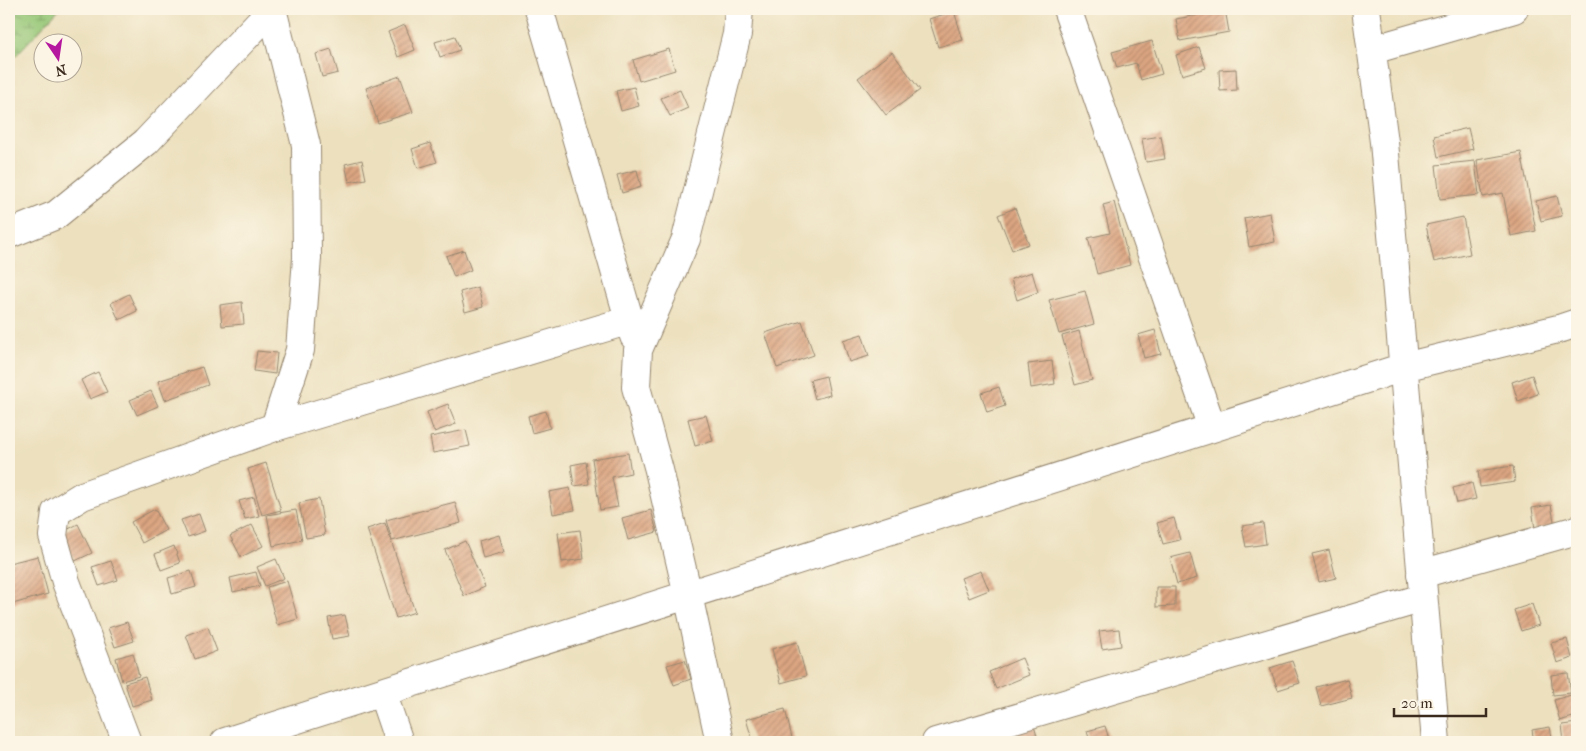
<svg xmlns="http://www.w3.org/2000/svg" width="1586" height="751" font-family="'IM FELL French Canon',serif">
	<defs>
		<pattern id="wetland-marsh" width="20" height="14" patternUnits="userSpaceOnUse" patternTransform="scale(1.25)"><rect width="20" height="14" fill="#96c777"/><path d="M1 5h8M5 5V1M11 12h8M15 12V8" fill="none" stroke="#7ca261"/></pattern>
		<pattern id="building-hatch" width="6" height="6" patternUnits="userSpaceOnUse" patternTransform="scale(1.25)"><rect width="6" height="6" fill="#dca682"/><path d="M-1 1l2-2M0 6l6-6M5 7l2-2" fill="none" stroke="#b4876a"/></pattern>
	</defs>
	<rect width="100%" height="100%" fill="#fcf5e5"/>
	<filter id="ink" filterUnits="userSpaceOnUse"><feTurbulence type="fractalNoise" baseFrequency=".02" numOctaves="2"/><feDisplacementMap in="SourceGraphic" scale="10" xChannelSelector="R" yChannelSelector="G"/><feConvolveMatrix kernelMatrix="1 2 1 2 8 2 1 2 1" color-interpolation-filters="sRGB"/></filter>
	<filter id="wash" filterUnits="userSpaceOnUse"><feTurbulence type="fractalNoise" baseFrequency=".0096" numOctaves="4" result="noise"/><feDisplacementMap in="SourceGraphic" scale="20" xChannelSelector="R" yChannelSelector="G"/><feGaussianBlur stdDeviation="1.12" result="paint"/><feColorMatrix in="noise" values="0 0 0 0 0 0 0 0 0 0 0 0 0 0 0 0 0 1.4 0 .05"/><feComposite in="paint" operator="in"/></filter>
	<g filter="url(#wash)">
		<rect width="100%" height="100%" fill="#ece0be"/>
		<path fill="url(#wetland-marsh)" stroke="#68784a" d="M 9,9 L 59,9 L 9,63 Z"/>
		<g id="blocks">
			<path fill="url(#building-hatch)" d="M 1202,9 L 1225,9 L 1229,32 L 1180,41 L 1176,19 L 1203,14 Z
				M 954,11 L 963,40 L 938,47 L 929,19 Z
				M 405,25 L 415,50 L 398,57 L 388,32 Z
				M 455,36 L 460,50 L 440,57 L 435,42 Z
				M 1152,41 L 1162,74 L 1141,80 L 1136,63 L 1117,68 L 1112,52 Z
				M 1199,47 L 1206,68 L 1182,75 L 1176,55 Z
				M 331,49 L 338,73 L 322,77 L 316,54 Z
				M 669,49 L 675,70 L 639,81 L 633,60 Z
				M 892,52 L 920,90 L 886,115 L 858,78 Z
				M 1236,69 L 1237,90 L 1220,91 L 1219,70 Z
				M 400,76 L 413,112 L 378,123 L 366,88 Z
				M 634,87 L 639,106 L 621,111 L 616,91 Z
				M 680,90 L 688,108 L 670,116 L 661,98 Z
				M 1468,128 L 1473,149 L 1438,157 L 1434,136 Z
				M 1161,136 L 1165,159 L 1146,162 L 1142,139 Z
				M 430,143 L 437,162 L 418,168 L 412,149 Z
				M 1521,152 L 1536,231 L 1511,236 L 1503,193 L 1483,197 L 1477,160 Z
				M 362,160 L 366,179 L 349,182 L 345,164 Z
				M 1475,161 L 1479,195 L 1440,199 L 1436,165 Z
				M 637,170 L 641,187 L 622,193 L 617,175 Z
				M 1557,196 L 1562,216 L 1541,221 L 1536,201 Z
				M 1114,202 L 1130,265 L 1097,274 L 1088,238 L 1110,233 L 1103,205 Z
				M 1015,208 L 1029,244 L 1012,250 L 998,215 Z
				M 1270,213 L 1275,242 L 1249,247 L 1244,218 Z
				M 1463,217 L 1470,254 L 1434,262 L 1426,225 Z
				M 464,250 L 471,270 L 454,277 L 446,256 Z
				M 1032,272 L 1038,292 L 1017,300 L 1011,279 Z
				M 478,287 L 483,307 L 465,312 L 460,292 Z
				M 1085,291 L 1094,324 L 1059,334 L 1049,300 Z
				M 129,294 L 137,311 L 119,320 L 111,303 Z
				M 242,302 L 244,324 L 222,326 L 220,305 Z
				M 802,321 L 814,355 L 777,368 L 765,333 Z
				M 1155,330 L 1161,354 L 1144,358 L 1138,335 Z
				M 1079,331 L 1092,380 L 1075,385 L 1062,336 Z
				M 862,334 L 869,356 L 849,362 L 843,340 Z
				M 257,351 L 277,353 L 275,374 L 254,371 Z
				M 1052,361 L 1055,384 L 1031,388 L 1028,364 Z
				M 202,367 L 208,385 L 165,400 L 158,381 Z
				M 98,372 L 107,392 L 90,399 L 81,380 Z
				M 1532,375 L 1538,394 L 1518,401 L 1512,382 Z
				M 826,376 L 830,395 L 815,399 L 810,380 Z
				M 999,387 L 1005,406 L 987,412 L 981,393 Z
				M 151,391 L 158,406 L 137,415 L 130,400 Z
				M 448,404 L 456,424 L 434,432 L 427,412 Z
				M 546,411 L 550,428 L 532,433 L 528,416 Z
				M 706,415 L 713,441 L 695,446 L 688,419 Z
				M 466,430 L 470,446 L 433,453 L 430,437 Z
				M 628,453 L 631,473 L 612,477 L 618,507 L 600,510 L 592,459 Z
				M 586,462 L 589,484 L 574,486 L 571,465 Z
				M 266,463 L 281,510 L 262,515 L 248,469 Z
				M 1513,466 L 1515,482 L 1480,487 L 1478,471 Z
				M 1472,483 L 1476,499 L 1457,503 L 1453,488 Z
				M 570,488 L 575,510 L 553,514 L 549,492 Z
				M 254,497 L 259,516 L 245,519 L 239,501 Z
				M 319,499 L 325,535 L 306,538 L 299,503 Z
				M 455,502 L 461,523 L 392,541 L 386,520 Z
				M 1551,505 L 1555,526 L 1535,529 L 1532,508 Z
				M 155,509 L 166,530 L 142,543 L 131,522 Z
				M 296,510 L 302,540 L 273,546 L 267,515 Z
				M 651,510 L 657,532 L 628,540 L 622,518 Z
				M 199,514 L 205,531 L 188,537 L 181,520 Z
				M 1174,518 L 1180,540 L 1163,544 L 1157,523 Z
				M 385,523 L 415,612 L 396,618 L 367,529 Z
				M 1263,523 L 1266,544 L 1246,547 L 1242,526 Z
				M 78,524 L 92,553 L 75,561 L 61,533 Z
				M 252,525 L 263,546 L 241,557 L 230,536 Z
				M 580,530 L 584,559 L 562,562 L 558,533 Z
				M 499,535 L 504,552 L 483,558 L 479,541 Z
				M 465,541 L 485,587 L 464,596 L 445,550 Z
				M 174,546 L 180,563 L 161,570 L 155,554 Z
				M 1329,550 L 1336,578 L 1319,582 L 1312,554 Z
				M 1190,553 L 1197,578 L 1177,584 L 1170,558 Z
				M 38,556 L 48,594 L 9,605 L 9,563 Z
				M 276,559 L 284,578 L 265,586 L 257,567 Z
				M 111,561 L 118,580 L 99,586 L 92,567 Z
				M 191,571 L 196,587 L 172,594 L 168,578 Z
				M 981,571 L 989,590 L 969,598 L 961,578 Z
				M 256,572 L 260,586 L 233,592 L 230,578 Z
				M 287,581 L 298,619 L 277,625 L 267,587 Z
				M 1156,587 L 1175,587 L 1175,606 L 1156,607 Z
				M 1532,604 L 1539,625 L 1521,631 L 1514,610 Z
				M 345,615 L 350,636 L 332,639 L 328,618 Z
				M 127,622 L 134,641 L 115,647 L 108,628 Z
				M 208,627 L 217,651 L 195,659 L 186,635 Z
				M 1119,629 L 1121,646 L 1102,649 L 1099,631 Z
				M 1567,639 L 1572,658 L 1557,663 L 1551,643 Z
				M 797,642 L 806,676 L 781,683 L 772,649 Z
				M 133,653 L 139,676 L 122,681 L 116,658 Z
				M 1022,658 L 1029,675 L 996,689 L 989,672 Z
				M 685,660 L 691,679 L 674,685 L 667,665 Z
				M 1292,661 L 1300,683 L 1278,690 L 1270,668 Z
				M 1568,673 L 1571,693 L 1553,695 L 1551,675 Z
				M 145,677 L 152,700 L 132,706 L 125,683 Z
				M 1347,679 L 1352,698 L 1321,706 L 1316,687 Z
				M 1571,695 L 1576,716 L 1560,721 L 1554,700 Z
				M 785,709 L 793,742 L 753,742 L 746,719 Z
				M 1032,720 L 1039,742 L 1019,742 L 1014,726 Z
				M 1577,723 L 1577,742 L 1564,742 L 1562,725 Z
				M 1105,726 L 1110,742 L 1090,742 L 1087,731 Z
				M 1550,727 L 1553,742 L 1534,742 L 1532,730 Z"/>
		</g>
	</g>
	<g filter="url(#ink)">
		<use href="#blocks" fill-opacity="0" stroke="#94856e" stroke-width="1"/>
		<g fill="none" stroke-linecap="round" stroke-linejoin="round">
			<g stroke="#94856e" stroke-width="30">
				<path id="street" d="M 272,9 L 306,145 L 307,258 L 300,350 L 275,427
					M 539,9 L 634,336
					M 1067,9 L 1212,428
					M 1366,9 L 1384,142 L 1436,742
					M 1372,50 L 1514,9
					M 9,234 L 56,215 L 146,142 L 272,9
					M 1421,574 L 1577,530
					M 382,692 L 399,742
					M 127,742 L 66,582 L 53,536 L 56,512 L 82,496 L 275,427 L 630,320
					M 225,742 L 1404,367 L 1562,328 L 1577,323
					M 720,742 L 688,595 L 659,470 L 636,387 L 638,350 L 686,239 L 737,34 L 739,9
					M 936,742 L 1423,598"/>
			</g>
			<use href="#street" stroke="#fff" stroke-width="28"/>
		</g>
	</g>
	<rect width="1586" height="751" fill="none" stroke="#fcf5e5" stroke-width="30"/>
	<g transform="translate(58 58) rotate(167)"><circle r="24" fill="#fcf5e5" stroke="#afa495"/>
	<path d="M0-4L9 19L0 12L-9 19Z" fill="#b5179e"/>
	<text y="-8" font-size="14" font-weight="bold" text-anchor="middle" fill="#3b2a1e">N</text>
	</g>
	<path d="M1394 708v8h92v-8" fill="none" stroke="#3b2a1e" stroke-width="2.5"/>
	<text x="1401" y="708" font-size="15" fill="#3b2a1e" stroke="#fcf5e5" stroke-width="4" paint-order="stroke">20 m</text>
</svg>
